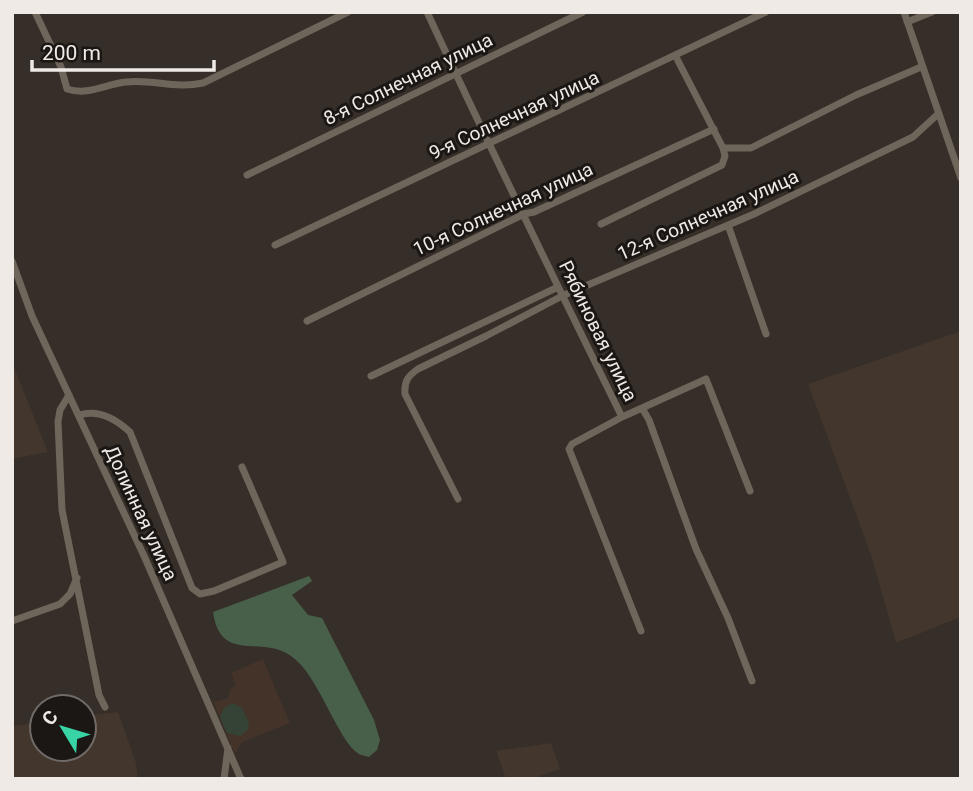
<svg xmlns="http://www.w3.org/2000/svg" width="973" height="791" font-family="Roboto,sans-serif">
	<rect width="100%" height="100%" fill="#362e28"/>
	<path fill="#443329" d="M 263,659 L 290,723 L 242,742 L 235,754 L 213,701 L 219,701 L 228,698 L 231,688 L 236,686 L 231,673 Z"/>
	<path fill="#43362c" d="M 961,331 L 961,617 L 896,643 L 871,555 L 808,384 Z
		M 12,362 L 48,452 L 12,459 Z
		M 118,712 L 136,763 L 138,779 L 12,779 L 12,726 L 42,722 L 42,749 L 84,749 L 84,716 Z
		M 551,743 L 560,769 L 532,779 L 506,779 L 496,751 Z"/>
	<path fill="#344336" d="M 233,703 L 242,708 L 249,723 L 248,730 L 240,736 L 227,733 L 220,717 L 224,708 Z"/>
	<path fill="#48604a" d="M 309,576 L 312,581 L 292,595 L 308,615 L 322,618 L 374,720 L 380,740 L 377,750 L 369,757 C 367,756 360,755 359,754 C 338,741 321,682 296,660 C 265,631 221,667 213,612 Z"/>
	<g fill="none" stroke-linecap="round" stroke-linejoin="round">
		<path stroke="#6e665b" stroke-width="7" d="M 35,12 L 61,67 L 67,89 C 89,96 105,84 126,82 C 154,79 174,89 203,83 L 348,12
			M 427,12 C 490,148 556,283 622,417 L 642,408 L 649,420 L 696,549 L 728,618 L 752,681
			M 904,12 L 961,178
			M 907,22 L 932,12
			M 675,55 L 723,148
			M 247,175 L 583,12
			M 601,224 L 722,165 L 725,156 L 723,148 L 751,148 L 856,95 L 921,67
			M 728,225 L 766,334
			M 275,245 L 766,12
			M 12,261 L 32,316 L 145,558 L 241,779
			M 307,321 L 524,214 L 534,212 L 714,129
			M 371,376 L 558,287
			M 69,395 L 60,410 L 58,422 L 62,510 L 99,695 L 105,707
			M 642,408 L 706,379 L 750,491
			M 79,415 C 98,409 116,419 130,432 L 192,588 L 200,594 L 214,591 L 283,562 L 242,467
			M 622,417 L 572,444 L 569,449 L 641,631
			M 458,499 L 405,394 C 404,381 408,376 418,369 L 486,336 L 562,296 L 754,214 L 913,137 L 938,114
			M 12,621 L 60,604 L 70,594 L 77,578
			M 224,779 L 228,748"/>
	</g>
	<g text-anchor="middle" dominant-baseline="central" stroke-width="6" stroke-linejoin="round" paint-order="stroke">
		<g font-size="19" fill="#f0eae6" stroke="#1b1714">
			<text transform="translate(408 79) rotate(-26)">8-я Солнечная улица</text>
			<text transform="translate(514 115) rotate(-25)">9-я Солнечная улица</text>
			<text transform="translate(503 209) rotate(-25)">10-я Солнечная улица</text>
			<text transform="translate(708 215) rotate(-24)">12-я Солнечная улица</text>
			<text transform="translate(598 331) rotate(64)">Рябиновая улица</text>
			<text transform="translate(141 513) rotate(65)">Долинная улица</text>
		</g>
	</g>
	<rect width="973" height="791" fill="none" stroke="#f0eae6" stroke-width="28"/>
	<g transform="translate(63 728) rotate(308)"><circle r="33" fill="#1b1714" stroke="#706b68" stroke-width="2"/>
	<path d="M0-5L12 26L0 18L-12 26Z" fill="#38d4a6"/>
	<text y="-10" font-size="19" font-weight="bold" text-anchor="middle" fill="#f0eae6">С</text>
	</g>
	<path d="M32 60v10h182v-10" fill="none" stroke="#f0eae6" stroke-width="3.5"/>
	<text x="42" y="60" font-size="21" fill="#f0eae6" stroke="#1b1714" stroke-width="5" paint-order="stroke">200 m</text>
</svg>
